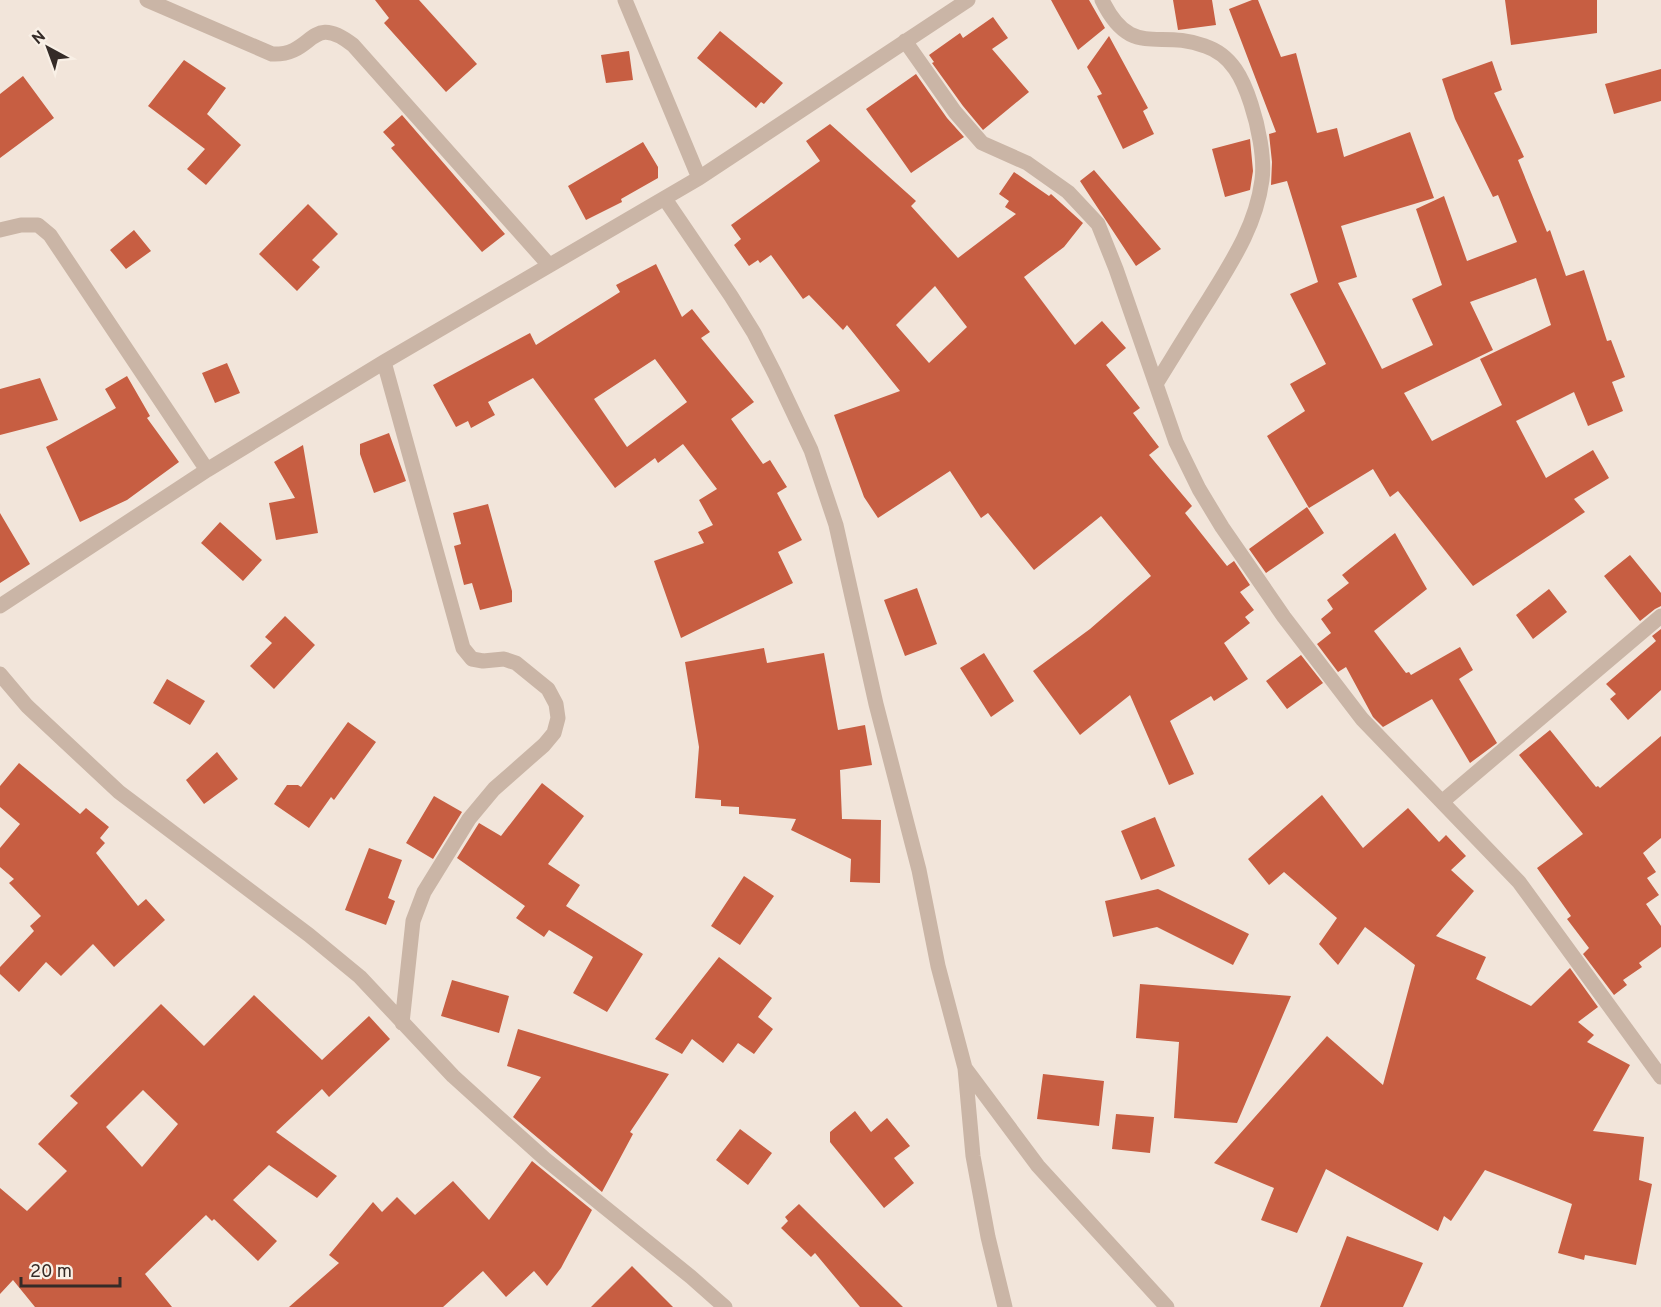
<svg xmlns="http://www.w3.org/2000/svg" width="1661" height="1307" font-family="Overpass,sans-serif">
	<rect width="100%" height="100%" fill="#f2e5da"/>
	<path fill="#c75e42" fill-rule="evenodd" d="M 375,0 L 419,0 L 477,64 L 446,92 L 384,23 L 389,18 Z
		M 1051,0 L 1089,0 L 1105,28 L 1078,50 Z
		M 1173,0 L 1212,0 L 1216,25 L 1178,30 Z
		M 1252,0 L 1258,0 L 1281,57 L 1296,53 L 1317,133 L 1337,128 L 1344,157 L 1410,132 L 1434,198 L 1341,226 L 1357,277 L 1338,283 L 1382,369 L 1433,345 L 1412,299 L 1442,285 L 1416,209 L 1444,196 L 1467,261 L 1517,242 L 1498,195 L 1493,197 L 1455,119 L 1442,79 L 1492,61 L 1502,90 L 1494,93 L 1524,157 L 1518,160 L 1547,232 L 1550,230 L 1566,276 L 1584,270 L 1607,341 L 1611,340 L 1625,377 L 1612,382 L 1623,411 L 1588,426 L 1574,392 L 1516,421 L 1546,478 L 1593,450 L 1609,478 L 1574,499 L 1585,512 L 1473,586 L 1398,491 L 1390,497 L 1373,469 L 1309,508 L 1267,436 L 1305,411 L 1290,384 L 1326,364 L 1290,294 L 1318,282 L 1287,181 L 1271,185 L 1272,162 L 1269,134 L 1276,132 L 1229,9 ZM 1536,278 L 1551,325 L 1480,359 L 1502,405 L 1432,441 L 1404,393 L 1493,350 L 1470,302 Z
		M 1505,0 L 1597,0 L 1597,33 L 1511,45 Z
		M 993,17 L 1008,38 L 992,49 L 1029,92 L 983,130 L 963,106 L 932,63 L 934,62 L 929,55 L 960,33 L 963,38 Z
		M 720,31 L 783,83 L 764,104 L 761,102 L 756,108 L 697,58 Z
		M 1109,36 L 1148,108 L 1143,111 L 1154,134 L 1123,149 L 1097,96 L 1102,94 L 1087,67 Z
		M 629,51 L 633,80 L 606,83 L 601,55 Z
		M 184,60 L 226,88 L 207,114 L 241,145 L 206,185 L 187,169 L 205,149 L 148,106 Z
		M 1661,69 L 1661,101 L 1614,114 L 1605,84 Z
		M 916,74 L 947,118 L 964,137 L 911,173 L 866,109 Z
		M 23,76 L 54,118 L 0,158 L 0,94 Z
		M 402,115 L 505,234 L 482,252 L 391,148 L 395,145 L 383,132 Z
		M 830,124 L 916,201 L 911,206 L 958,258 L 1016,214 L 1005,207 L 1009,201 L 999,194 L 1014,172 L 1049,196 L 1051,194 L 1083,223 L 1064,247 L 1024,277 L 1075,345 L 1102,321 L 1126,348 L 1106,365 L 1140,408 L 1133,413 L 1159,447 L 1149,455 L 1192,506 L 1185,513 L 1227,566 L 1234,561 L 1250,585 L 1240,592 L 1254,610 L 1245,617 L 1250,623 L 1224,643 L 1248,679 L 1214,701 L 1211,696 L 1170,721 L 1194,774 L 1169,785 L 1130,695 L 1080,735 L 1033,671 L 1090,629 L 1151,576 L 1101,516 L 1034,570 L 988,513 L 981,518 L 950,471 L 878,518 L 864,497 L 834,415 L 900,391 L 847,325 L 843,330 L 809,295 L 803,299 L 771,255 L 760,263 L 758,260 L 749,266 L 734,245 L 741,239 L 731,225 L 820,161 L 806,141 ZM 935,286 L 967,327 L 929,363 L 896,325 Z
		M 1250,139 L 1253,171 L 1250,190 L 1225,197 L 1212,149 Z
		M 643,142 L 658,167 L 658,178 L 621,199 L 622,202 L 586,220 L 568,186 Z
		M 1094,170 L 1161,249 L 1136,266 L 1080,181 Z
		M 308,204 L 338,234 L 312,260 L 320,267 L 297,291 L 259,254 Z
		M 134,230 L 151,251 L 126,269 L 110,250 Z
		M 656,264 L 682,317 L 692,309 L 710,332 L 701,338 L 754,402 L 731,419 L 763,464 L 770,460 L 787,487 L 777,493 L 802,540 L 778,552 L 793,583 L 681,638 L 654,561 L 704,543 L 698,532 L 713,525 L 699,500 L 717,489 L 683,444 L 658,463 L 655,458 L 615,488 L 533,378 L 488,402 L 495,415 L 471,428 L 468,421 L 456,427 L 433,385 L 530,333 L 536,345 L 620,292 L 616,285 ZM 655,359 L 687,402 L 627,447 L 594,399 Z
		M 227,363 L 240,393 L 215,403 L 202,373 Z
		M 127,376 L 150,416 L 147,418 L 179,462 L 127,500 L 80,522 L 46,447 L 116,408 L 105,389 Z
		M 40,378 L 58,420 L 0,435 L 0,389 Z
		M 389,433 L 406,481 L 374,493 L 360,454 L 360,444 Z
		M 303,445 L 318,533 L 276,540 L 269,503 L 295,498 L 274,462 Z
		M 488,504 L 512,591 L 512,602 L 480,610 L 472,583 L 464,585 L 454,546 L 461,544 L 453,513 Z
		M 1307,507 L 1324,533 L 1266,573 L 1249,549 Z
		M 0,513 L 30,564 L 0,583 Z
		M 220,522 L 262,560 L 243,581 L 201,543 Z
		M 1395,533 L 1427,589 L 1374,631 L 1406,673 L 1409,672 L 1411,675 L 1460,647 L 1473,670 L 1459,679 L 1497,743 L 1470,763 L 1432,699 L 1383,727 L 1373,717 L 1346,667 L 1338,672 L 1317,644 L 1331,633 L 1321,619 L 1333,609 L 1327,600 L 1349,583 L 1342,575 Z
		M 1630,555 L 1661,593 L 1661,606 L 1655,609 L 1640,621 L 1604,576 Z
		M 917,588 L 937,644 L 905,656 L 884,600 Z
		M 1549,589 L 1567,612 L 1533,639 L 1516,615 Z
		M 285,616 L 315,645 L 274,689 L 250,666 L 272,643 L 265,637 Z
		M 1661,629 L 1661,690 L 1628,720 L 1610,699 L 1616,694 L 1606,684 L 1656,641 L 1652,636 Z
		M 764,648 L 767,663 L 824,653 L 838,730 L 865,725 L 872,765 L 840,770 L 842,819 L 881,820 L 880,883 L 850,882 L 851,859 L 791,830 L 796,819 L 739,814 L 739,807 L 721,806 L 721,800 L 695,798 L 699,747 L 685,662 Z
		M 984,653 L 1014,701 L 991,717 L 960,668 Z
		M 1301,655 L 1323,683 L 1287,709 L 1266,681 Z
		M 167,679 L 205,701 L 190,725 L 153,703 Z
		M 348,722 L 376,742 L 334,800 L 331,797 L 309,828 L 274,804 L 287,785 L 298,785 L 301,787 Z
		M 1550,730 L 1596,787 L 1598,786 L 1600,788 L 1661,736 L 1661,838 L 1643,853 L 1656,872 L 1647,878 L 1659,895 L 1646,904 L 1661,926 L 1661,947 L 1639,963 L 1642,967 L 1623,980 L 1627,985 L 1614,995 L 1583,954 L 1589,948 L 1567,919 L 1571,916 L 1537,868 L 1583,834 L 1519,755 Z
		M 217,752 L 238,779 L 204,804 L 186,780 Z
		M 19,763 L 80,814 L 86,808 L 109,827 L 100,838 L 105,843 L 96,853 L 138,906 L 146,899 L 165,920 L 114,967 L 93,944 L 61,976 L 46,962 L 19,992 L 0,974 L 0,967 L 34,931 L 30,926 L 41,916 L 9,883 L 14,879 L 0,867 L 0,848 L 20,824 L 0,807 L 0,786 Z
		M 542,783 L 584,816 L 548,864 L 580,885 L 566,906 L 643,954 L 607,1012 L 573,993 L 593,957 L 549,930 L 544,937 L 516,918 L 525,906 L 457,858 L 479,823 L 501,836 Z
		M 1322,795 L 1363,848 L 1408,808 L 1439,842 L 1446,835 L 1466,856 L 1451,870 L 1474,891 L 1436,936 L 1486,957 L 1476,979 L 1531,1006 L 1570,968 L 1598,1007 L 1578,1022 L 1594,1035 L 1587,1042 L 1630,1065 L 1593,1131 L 1644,1137 L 1639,1180 L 1652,1184 L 1636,1265 L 1585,1255 L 1584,1260 L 1558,1253 L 1572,1204 L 1485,1170 L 1451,1221 L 1444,1216 L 1438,1231 L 1326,1169 L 1297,1233 L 1261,1220 L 1274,1188 L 1214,1163 L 1327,1036 L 1383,1085 L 1415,965 L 1365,927 L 1338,965 L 1319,944 L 1337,918 L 1284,872 L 1269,885 L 1248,859 Z
		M 434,796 L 462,812 L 433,859 L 406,843 Z
		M 1155,817 L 1175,866 L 1141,880 L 1121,831 Z
		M 369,848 L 402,860 L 388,898 L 395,901 L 386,925 L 345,910 Z
		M 744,876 L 774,896 L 740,945 L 711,926 Z
		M 1158,889 L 1249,934 L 1233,965 L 1157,927 L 1113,937 L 1105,901 Z
		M 719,957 L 772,998 L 758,1017 L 773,1029 L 754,1054 L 738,1043 L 723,1063 L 692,1039 L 682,1054 L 655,1039 Z
		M 452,980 L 509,996 L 499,1033 L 441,1016 Z
		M 1140,984 L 1291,996 L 1237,1123 L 1174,1118 L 1179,1042 L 1136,1038 Z
		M 254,995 L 322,1060 L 369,1016 L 390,1039 L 329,1097 L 322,1089 L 276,1132 L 337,1176 L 317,1198 L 269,1165 L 233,1200 L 277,1241 L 258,1261 L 214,1219 L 212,1221 L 206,1215 L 145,1274 L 172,1307 L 35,1307 L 13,1280 L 0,1294 L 0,1188 L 27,1211 L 67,1171 L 38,1144 L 78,1103 L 70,1096 L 161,1004 L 204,1046 ZM 143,1090 L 178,1124 L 142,1167 L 106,1127 Z
		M 518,1029 L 669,1074 L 630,1132 L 633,1134 L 602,1192 L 513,1117 L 541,1077 L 507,1066 Z
		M 1043,1074 L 1104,1081 L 1099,1126 L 1037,1119 Z
		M 855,1111 L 871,1132 L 887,1118 L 910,1146 L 894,1158 L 914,1183 L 884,1208 L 830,1142 L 830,1132 Z
		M 1116,1114 L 1154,1117 L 1150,1153 L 1112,1149 Z
		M 740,1129 L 772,1153 L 748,1185 L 716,1160 Z
		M 532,1161 L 592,1210 L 561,1268 L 547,1286 L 534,1271 L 506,1297 L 483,1271 L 443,1307 L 289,1307 L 339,1263 L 329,1255 L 373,1202 L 382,1212 L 397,1197 L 415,1215 L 453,1181 L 489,1220 Z
		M 799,1204 L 903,1307 L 860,1307 L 815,1253 L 811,1257 L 781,1228 L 788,1221 L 785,1217 Z
		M 1347,1236 L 1423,1263 L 1403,1307 L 1320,1307 Z
		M 632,1266 L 673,1307 L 591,1307 Z"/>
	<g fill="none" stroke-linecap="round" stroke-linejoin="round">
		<path stroke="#cab5a6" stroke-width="15" d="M 147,0 L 272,54 C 315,56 309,11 353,45 L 549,265
			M 625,0 L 699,178
			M 1102,0 C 1131,60 1158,28 1205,46 C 1232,55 1243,79 1251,104 C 1258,125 1265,158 1262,180 C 1256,225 1233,260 1209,299 C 1191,327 1174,355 1156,384
			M 905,41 L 955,112 L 982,143 L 1027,163 L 1068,192 L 1098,224 L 1116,269 L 1176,442 L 1199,489 L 1222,527 L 1284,617 L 1362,719 L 1519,882 L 1661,1077
			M 665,199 L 731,296 L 754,333 L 775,374 L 811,450 L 836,525 L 876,704 L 919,870 L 938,966 L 965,1068 L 973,1156 L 988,1237 L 1005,1307
			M 0,230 L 21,225 L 38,225 L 50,235 L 207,470
			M 384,362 L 463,648 L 472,659 L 483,661 L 504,659 L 516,663 L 548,689 L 556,704 L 558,718 L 554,733 L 544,745 L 494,789 L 469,819 L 424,892 L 413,921 L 402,1023
			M 0,606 L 207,470 L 384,362 L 699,178 L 968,0
			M 0,674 L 27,706 L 119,792 L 309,935 L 360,977 L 453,1076 L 496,1115 L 545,1159 L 691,1277 L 725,1307
			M 1443,801 L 1661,616
			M 965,1068 L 1038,1166 L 1167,1307"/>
	</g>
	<g transform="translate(48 48) rotate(319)" stroke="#f9f0e6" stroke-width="4.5" paint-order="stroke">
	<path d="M0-4.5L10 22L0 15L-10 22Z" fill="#352b27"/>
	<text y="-9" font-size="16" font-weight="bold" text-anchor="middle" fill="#352b27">N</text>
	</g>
	<path d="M21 1277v9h99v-9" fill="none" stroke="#352b27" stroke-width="3"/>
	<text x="30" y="1277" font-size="18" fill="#352b27" stroke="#f9f0e6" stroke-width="4.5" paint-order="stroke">20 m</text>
</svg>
